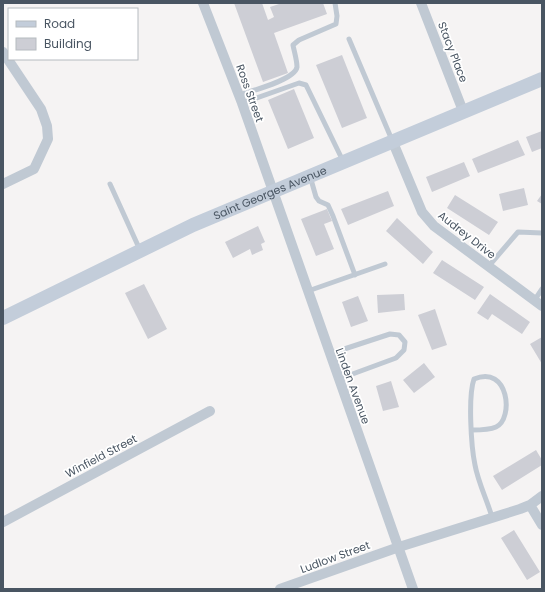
<svg xmlns="http://www.w3.org/2000/svg" width="545" height="592" font-family="Poppins,sans-serif">
	<rect width="100%" height="100%" fill="#f5f3f3"/>
	<path fill="#cdced5" d="M 234,3 L 262,3 L 268,20 L 274,17 L 270,7 L 282,3 L 323,3 L 327,14 L 274,33 L 288,73 L 263,82 Z
		M 342,55 L 367,118 L 342,128 L 316,65 Z
		M 294,89 L 314,138 L 288,149 L 268,100 Z
		M 542,131 L 542,148 L 532,152 L 526,137 Z
		M 518,140 L 525,155 L 478,173 L 472,159 Z
		M 464,162 L 470,176 L 432,192 L 426,177 Z
		M 524,188 L 528,205 L 503,211 L 499,194 Z
		M 388,191 L 394,206 L 348,225 L 341,209 Z
		M 542,194 L 542,204 L 537,201 Z
		M 455,195 L 498,222 L 489,235 L 447,208 Z
		M 327,209 L 332,221 L 324,224 L 334,249 L 316,256 L 301,219 Z
		M 397,218 L 433,252 L 423,264 L 386,231 Z
		M 258,226 L 265,242 L 261,244 L 263,250 L 252,255 L 250,249 L 233,258 L 225,242 Z
		M 442,260 L 484,287 L 475,300 L 433,273 Z
		M 144,284 L 167,329 L 148,339 L 125,293 Z
		M 404,294 L 405,310 L 378,313 L 377,295 Z
		M 490,294 L 530,322 L 522,334 L 492,314 L 488,320 L 477,313 Z
		M 358,296 L 368,321 L 351,327 L 342,302 Z
		M 435,309 L 447,345 L 432,350 L 418,315 Z
		M 542,337 L 542,364 L 530,344 Z
		M 424,363 L 435,377 L 414,393 L 403,380 Z
		M 391,381 L 399,407 L 383,411 L 376,386 Z
		M 536,450 L 542,460 L 542,465 L 502,490 L 493,476 Z
		M 514,530 L 540,572 L 527,580 L 501,538 Z"/>
	<g fill="none" stroke-linecap="round" stroke-linejoin="round">
		<path stroke="#c0c9d3" stroke-width="5" d="M 349,39 L 392,140
			M 239,95 C 251,91 295,80 297,67 C 297,60 294,51 293,45 L 299,40 L 336,24 L 337,16 L 335,3
			M 242,103 L 299,83 L 306,85 L 343,161
			M 310,176 L 316,197 L 319,201 L 328,205 L 333,216 L 355,275
			M 110,184 L 140,250
			M 488,267 L 518,232 L 542,233
			M 308,291 L 385,264
			M 534,301 L 542,289
			M 329,354 L 390,334 L 399,335 L 405,342 L 404,350 L 396,358 L 339,379
			M 472,430 C 480,430 489,430 496,427 C 514,419 509,364 474,379 C 468,396 471,446 475,465 C 478,482 487,500 492,517"/>
		<path stroke="#c0c9d3" stroke-width="10" d="M 203,3 L 242,103 L 413,589
			M 421,3 L 463,111
			M 3,52 L 41,109 L 47,126 L 48,139 L 34,169 L 3,184
			M 392,140 L 422,212 L 434,226 L 542,306
			M 530,505 L 542,525
			M 3,522 L 210,411
			M 280,589 L 399,547 L 520,509 L 530,505 L 542,496"/>
		<path stroke="#c3cdda" stroke-width="14" id="s1" d="M 3,318 L 193,225 L 542,79"/>
	</g>
	<g text-anchor="middle" dominant-baseline="central" stroke-width="3.5" stroke-linejoin="round" paint-order="stroke">
		<g font-size="11" fill="#495562" stroke="#fff">
			<text transform="translate(453 52) rotate(69)">Stacy Place</text>
			<text transform="translate(250 93) rotate(70)">Ross Street</text>
			<text stroke="none"><textPath href="#s1" startOffset="295">Saint Georges Avenue</textPath></text>
			<text transform="translate(467 235) rotate(38)">Audrey Drive</text>
			<text transform="translate(353 386) rotate(70)">Linden Avenue</text>
			<text transform="translate(101 456) rotate(-28)">Winfield Street</text>
			<text transform="translate(335 557) rotate(-20)">Ludlow Street</text>
		</g>
	</g>
	<rect width="545" height="592" fill="none" stroke="#495562" stroke-width="8"/>
	<rect x="8" y="8" width="130" height="52" fill="#ffffff" stroke="#b6bbc0"/>
	<rect x="16" y="21" width="20" height="6" fill="#c3cdda" stroke="#b6bbc0"/>
	<text x="44" y="28" font-size="12" fill="#495562">Road</text>
	<rect x="16" y="38" width="20" height="12" fill="#cdced5" stroke="#b6bbc0"/>
	<text x="44" y="48" font-size="12" fill="#495562">Building</text>
</svg>
